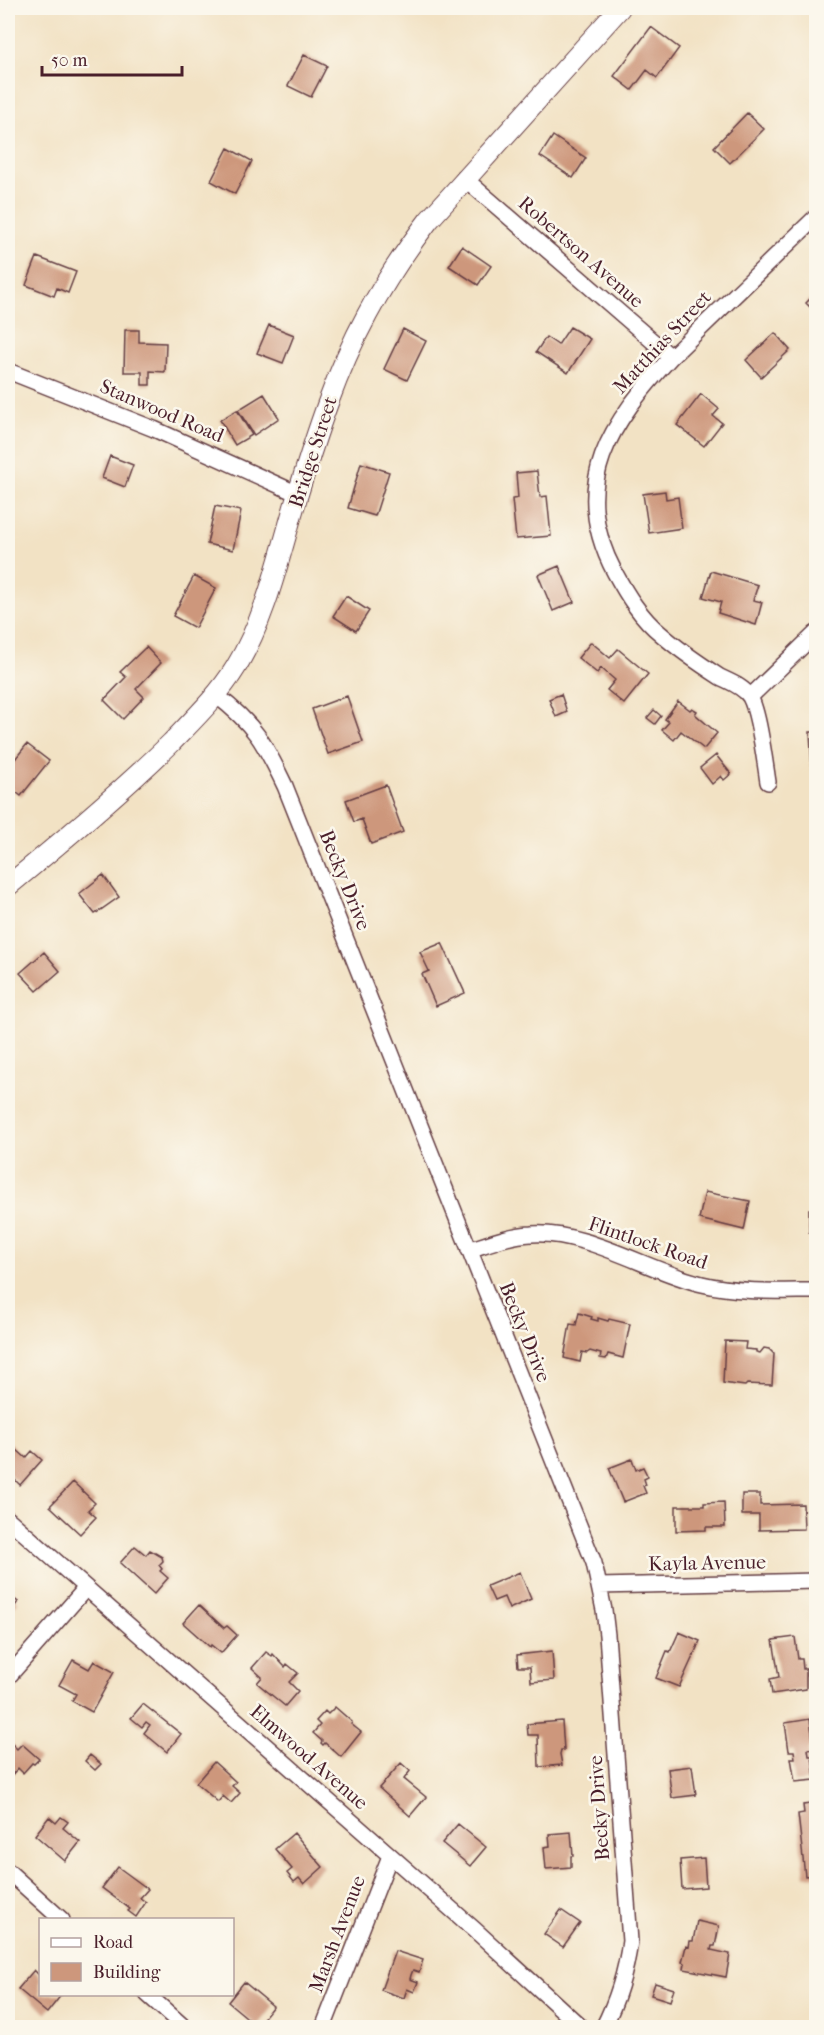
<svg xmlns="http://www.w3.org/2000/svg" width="824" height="2035" font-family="'IM FELL French Canon',serif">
	<rect width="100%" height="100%" fill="#fbf7ec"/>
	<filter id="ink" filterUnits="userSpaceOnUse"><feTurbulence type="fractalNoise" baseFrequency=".0167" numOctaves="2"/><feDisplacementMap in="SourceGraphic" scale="12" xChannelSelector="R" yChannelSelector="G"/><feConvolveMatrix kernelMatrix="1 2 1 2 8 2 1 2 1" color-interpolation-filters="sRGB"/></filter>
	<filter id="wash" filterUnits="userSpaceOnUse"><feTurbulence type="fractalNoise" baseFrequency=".008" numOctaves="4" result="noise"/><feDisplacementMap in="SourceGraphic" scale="24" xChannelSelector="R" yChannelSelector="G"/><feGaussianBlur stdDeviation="1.35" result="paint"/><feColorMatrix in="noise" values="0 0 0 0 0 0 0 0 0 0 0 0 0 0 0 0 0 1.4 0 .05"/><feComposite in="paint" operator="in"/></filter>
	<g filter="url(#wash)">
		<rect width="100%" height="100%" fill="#f2e2c4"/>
		<g id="blocks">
			<path fill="#cd977c" d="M 651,27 L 679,48 L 657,78 L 647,70 L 632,90 L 614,76 Z
				M 304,55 L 327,66 L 311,97 L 288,86 Z
				M 747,113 L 764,129 L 730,163 L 714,147 Z
				M 553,136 L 586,158 L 573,178 L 540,156 Z
				M 228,148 L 252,161 L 235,194 L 211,181 Z
				M 462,246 L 491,266 L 478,285 L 449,266 Z
				M 37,257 L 76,272 L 68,293 L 57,288 L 54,296 L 26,285 Z
				M 816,293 L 816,313 L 806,303 Z
				M 269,325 L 294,335 L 283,363 L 257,353 Z
				M 570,327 L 590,339 L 568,373 L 536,352 L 546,337 L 558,345 Z
				M 403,329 L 426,341 L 407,380 L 384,369 Z
				M 125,330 L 139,330 L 139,342 L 166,343 L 165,372 L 150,371 L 150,385 L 142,385 L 142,372 L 124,372 Z
				M 775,333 L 790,350 L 761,377 L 746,360 Z
				M 264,394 L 279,418 L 254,435 L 238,410 Z
				M 701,394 L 719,409 L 713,416 L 722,423 L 704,446 L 677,425 Z
				M 237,410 L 252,435 L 235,445 L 220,420 Z
				M 110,456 L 133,465 L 125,487 L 102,478 Z
				M 361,463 L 389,472 L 375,516 L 348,508 Z
				M 537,471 L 540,497 L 547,496 L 551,536 L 516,539 L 512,499 L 518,498 L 516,473 Z
				M 665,491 L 666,499 L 678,497 L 682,528 L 649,533 L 643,494 Z
				M 215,506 L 241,511 L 233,550 L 207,544 Z
				M 559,566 L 574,602 L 553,611 L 538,575 Z
				M 711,571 L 758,585 L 753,600 L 762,602 L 756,625 L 718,613 L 721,602 L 703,597 Z
				M 194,576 L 216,588 L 195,628 L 173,616 Z
				M 346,596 L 369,611 L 356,631 L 333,616 Z
				M 591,642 L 610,658 L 618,649 L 648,674 L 624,704 L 607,690 L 615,680 L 601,668 L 597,673 L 578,658 Z
				M 146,647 L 161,663 L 136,689 L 144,697 L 123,719 L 104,700 L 126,677 L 120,672 Z
				M 561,694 L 567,712 L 556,717 L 549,699 Z
				M 347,696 L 363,742 L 328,754 L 312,709 Z
				M 678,701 L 690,710 L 692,708 L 697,711 L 695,714 L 717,733 L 704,749 L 681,731 L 674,740 L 662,730 L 669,722 L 665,719 Z
				M 654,710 L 661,716 L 655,724 L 647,718 Z
				M 810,732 L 816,732 L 816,771 L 812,771 Z
				M 27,744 L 49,761 L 21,796 L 8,786 L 8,768 Z
				M 716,755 L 731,774 L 724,780 L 721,776 L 712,784 L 700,768 Z
				M 386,785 L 403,832 L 371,844 L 362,819 L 354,822 L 346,800 Z
				M 103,875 L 119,897 L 95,914 L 79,894 Z
				M 442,943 L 465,993 L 436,1006 L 422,974 L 429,971 L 420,952 Z
				M 44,952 L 60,971 L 37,991 L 20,973 Z
				M 705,1192 L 750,1201 L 744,1230 L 699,1219 Z
				M 809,1209 L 816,1209 L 816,1232 L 809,1232 Z
				M 579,1313 L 592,1317 L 591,1319 L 598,1321 L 598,1318 L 608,1321 L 609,1319 L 630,1324 L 623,1358 L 608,1354 L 606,1359 L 600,1358 L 601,1354 L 590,1351 L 587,1353 L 582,1352 L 580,1362 L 564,1358 L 570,1324 L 576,1325 Z
				M 725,1341 L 746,1342 L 745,1349 L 756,1350 L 756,1352 L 760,1353 L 764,1348 L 769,1349 L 774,1354 L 772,1385 L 747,1384 L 745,1386 L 723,1383 Z
				M 8,1442 L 26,1458 L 32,1451 L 42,1460 L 20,1485 L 8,1473 Z
				M 632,1459 L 636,1470 L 643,1467 L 648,1477 L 644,1479 L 646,1485 L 643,1486 L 646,1493 L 623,1502 L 609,1468 Z
				M 73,1482 L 95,1503 L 88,1510 L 96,1517 L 80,1534 L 50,1506 Z
				M 742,1494 L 760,1494 L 760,1505 L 803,1504 L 804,1529 L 759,1530 L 759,1515 L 742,1515 Z
				M 724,1502 L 725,1527 L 706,1527 L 706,1530 L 676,1531 L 676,1506 L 704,1506 L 704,1503 Z
				M 135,1546 L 146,1555 L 150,1550 L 162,1557 L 163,1561 L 159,1565 L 162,1569 L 160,1571 L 168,1578 L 154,1594 L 120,1563 Z
				M 520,1572 L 531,1599 L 509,1609 L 504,1597 L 494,1601 L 487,1586 Z
				M 8,1594 L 18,1602 L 8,1615 Z
				M 199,1605 L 224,1628 L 227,1626 L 237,1635 L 221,1653 L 211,1645 L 210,1647 L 183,1623 Z
				M 679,1632 L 700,1641 L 679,1687 L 656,1678 L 667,1651 L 670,1652 Z
				M 795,1637 L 798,1659 L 802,1659 L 803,1669 L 806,1669 L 806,1689 L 772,1694 L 770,1679 L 779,1677 L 773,1640 Z
				M 552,1651 L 554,1680 L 531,1682 L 530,1667 L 518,1667 L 517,1655 Z
				M 266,1652 L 272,1656 L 273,1654 L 285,1667 L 287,1664 L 298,1673 L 289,1682 L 298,1691 L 285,1706 L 257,1683 L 262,1677 L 252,1668 Z
				M 73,1660 L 89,1669 L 94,1661 L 114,1672 L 92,1712 L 72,1701 L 76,1694 L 59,1685 Z
				M 143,1704 L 181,1734 L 167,1752 L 144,1733 L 150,1725 L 146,1722 L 142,1727 L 131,1718 Z
				M 335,1707 L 352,1722 L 351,1724 L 361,1732 L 341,1757 L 325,1743 L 323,1745 L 321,1743 L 322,1741 L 313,1733 L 320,1725 L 316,1721 L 325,1711 L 328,1714 Z
				M 810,1719 L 814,1748 L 808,1749 L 809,1756 L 812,1756 L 815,1780 L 795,1782 L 791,1758 L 795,1758 L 794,1751 L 789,1751 L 785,1723 Z
				M 562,1721 L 564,1750 L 561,1750 L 560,1754 L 562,1765 L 539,1767 L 538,1735 L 528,1735 L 527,1724 Z
				M 8,1740 L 17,1749 L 22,1744 L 39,1759 L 34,1764 L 32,1763 L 23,1773 L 18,1768 L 8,1779 Z
				M 90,1755 L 101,1764 L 95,1770 L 85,1761 Z
				M 214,1762 L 236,1782 L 232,1786 L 240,1793 L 231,1803 L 223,1796 L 218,1802 L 196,1783 Z
				M 401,1763 L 410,1771 L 404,1779 L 426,1797 L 410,1816 L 379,1788 Z
				M 692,1766 L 696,1795 L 672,1798 L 668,1769 Z
				M 810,1804 L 811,1812 L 816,1812 L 816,1875 L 805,1876 L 798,1814 L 804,1813 L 803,1805 Z
				M 49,1817 L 56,1823 L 61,1817 L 68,1822 L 63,1828 L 80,1842 L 65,1861 L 35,1835 Z
				M 458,1824 L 486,1847 L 470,1866 L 442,1843 Z
				M 571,1832 L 573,1856 L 571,1856 L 571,1867 L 546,1869 L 544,1847 L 550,1846 L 549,1834 Z
				M 294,1833 L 323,1867 L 304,1884 L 299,1878 L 294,1882 L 287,1873 L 292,1869 L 275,1849 Z
				M 704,1858 L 706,1887 L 682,1889 L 680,1860 Z
				M 118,1867 L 148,1889 L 140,1898 L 146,1902 L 136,1917 L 128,1911 L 130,1909 L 102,1888 Z
				M 561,1910 L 580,1923 L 563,1947 L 544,1934 Z
				M 697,1921 L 719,1926 L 715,1946 L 712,1946 L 711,1950 L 730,1954 L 726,1977 L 684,1969 L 685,1963 L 682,1962 L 686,1946 L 689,1947 L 690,1941 L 693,1941 Z
				M 395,1951 L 423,1960 L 419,1972 L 413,1970 L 411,1975 L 410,1979 L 418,1982 L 414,1992 L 407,1989 L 404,1998 L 381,1990 Z
				M 34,1970 L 40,1976 L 40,1994 L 62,1994 L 47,2013 L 18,1989 Z
				M 244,1982 L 273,2006 L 257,2026 L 228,2002 Z
				M 655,1983 L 674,1989 L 670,2001 L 651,1995 Z"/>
		</g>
	</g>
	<g filter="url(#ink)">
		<use href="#blocks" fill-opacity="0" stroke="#633c42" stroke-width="1.5"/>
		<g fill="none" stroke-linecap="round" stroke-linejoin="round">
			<g stroke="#633c42" stroke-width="18">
				<path id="minor" d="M 464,178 L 671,357
					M 8,371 L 154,429 L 298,494
					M 216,695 C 255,725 264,742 285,786 L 594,1563 L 604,1610 L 607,1635 L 630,1941 C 626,1972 618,1999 603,2028
					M 750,697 L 816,633
					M 768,782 C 765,763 759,713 750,697 C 744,687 730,682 720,677 C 700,664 679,650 661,634 C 641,618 627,595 615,573 C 567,483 611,423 671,357 L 816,217
					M 469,1250 C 490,1243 510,1235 531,1234 C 586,1230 650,1272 702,1284 C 739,1293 779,1291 816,1291
					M 8,1519 L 475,1930 L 582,2028
					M 599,1586 L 816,1581
					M 8,1677 L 86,1588
					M 8,1871 L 62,1920
					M 147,1994 L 185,2028
					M 323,2028 L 390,1856"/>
			</g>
			<g stroke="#633c42" stroke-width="22">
				<path id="tertiary" d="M 8,886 C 64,840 119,794 171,743 C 194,719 219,695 236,667 C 267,616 280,553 297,497 C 316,435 336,372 367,315 C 385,281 406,250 429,220 L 620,8"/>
			</g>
			<use href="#minor" stroke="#fff" stroke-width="15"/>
			<use href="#tertiary" stroke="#fff" stroke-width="20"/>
		</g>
	</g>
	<g text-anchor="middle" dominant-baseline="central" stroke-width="5" stroke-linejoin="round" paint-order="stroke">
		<g font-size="20" fill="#4a1f2b" stroke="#fbf7ec">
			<text transform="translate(581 252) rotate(41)">Robertson Avenue</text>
			<text transform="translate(662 342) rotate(-47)">Matthias Street</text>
			<text transform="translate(162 411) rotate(23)">Stanwood Road</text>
			<text transform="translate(313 452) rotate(-72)">Bridge Street</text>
			<text transform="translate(345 880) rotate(68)">Becky Drive</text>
			<text transform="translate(648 1243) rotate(19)">Flintlock Road</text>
			<text transform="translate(525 1332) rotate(68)">Becky Drive</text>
			<text transform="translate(707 1563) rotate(-1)">Kayla Avenue</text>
			<text transform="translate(309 1757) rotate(41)">Elmwood Avenue</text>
			<text transform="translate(599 1808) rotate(-94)">Becky Drive</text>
			<text transform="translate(337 1934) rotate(-69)">Marsh Avenue</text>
		</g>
	</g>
	<rect width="824" height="2035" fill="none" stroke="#fbf7ec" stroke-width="30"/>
	<rect x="39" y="1918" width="195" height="78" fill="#fbf7ec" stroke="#b4a19f" stroke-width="1.5"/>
	<rect x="51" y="1938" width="30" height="9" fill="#ffffff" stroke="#b4a19f" stroke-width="1.5"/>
	<text x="93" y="1948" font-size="18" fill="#4a1f2b">Road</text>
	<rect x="51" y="1963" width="30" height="18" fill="#cd977c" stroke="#b4a19f" stroke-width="1.5"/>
	<text x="93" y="1978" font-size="18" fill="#4a1f2b">Building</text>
	<path d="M42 66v9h140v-9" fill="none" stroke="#4a1f2b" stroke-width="3"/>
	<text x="51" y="66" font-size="18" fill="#4a1f2b" stroke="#fbf7ec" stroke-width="4.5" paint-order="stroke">50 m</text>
</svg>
